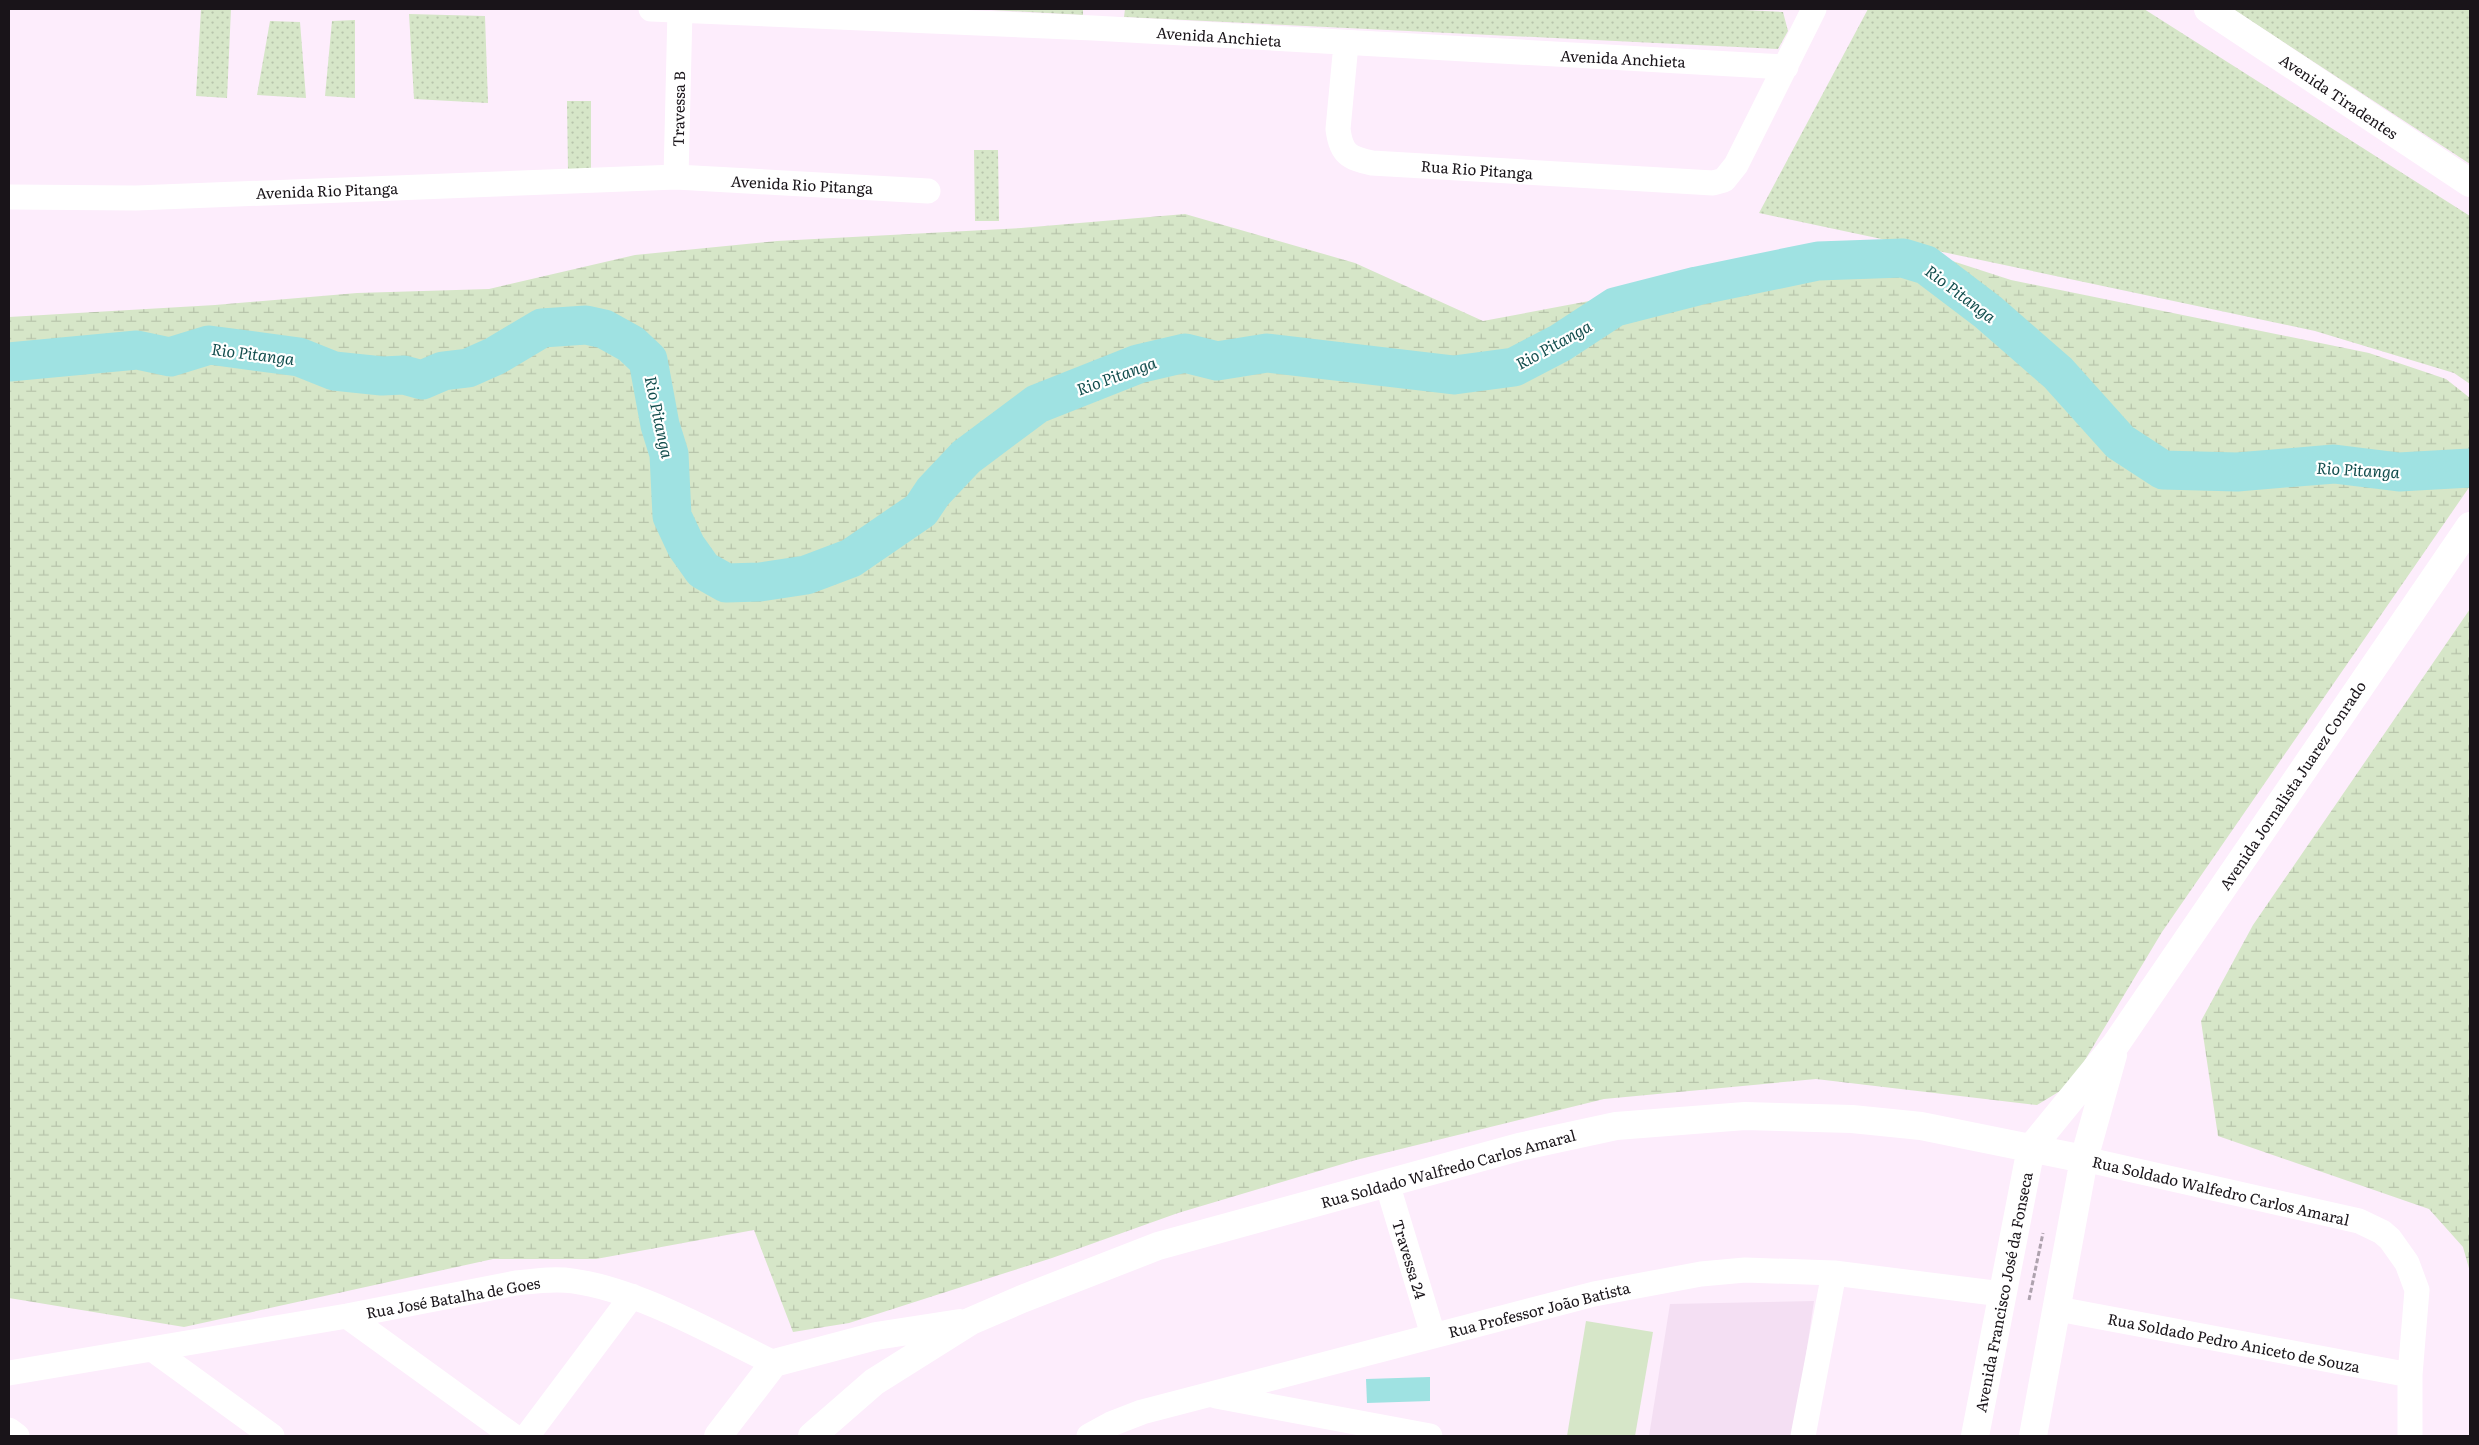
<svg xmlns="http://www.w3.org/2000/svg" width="2479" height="1445" font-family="Literata,serif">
	<defs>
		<pattern id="grass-dots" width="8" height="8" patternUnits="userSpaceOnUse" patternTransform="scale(1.25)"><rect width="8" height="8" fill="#d6e6c8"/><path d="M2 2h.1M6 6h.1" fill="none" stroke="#b7c4ab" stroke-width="1.8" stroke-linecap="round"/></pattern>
		<pattern id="wetland-marsh" width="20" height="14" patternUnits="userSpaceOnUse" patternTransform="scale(1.25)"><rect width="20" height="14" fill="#d6e6c8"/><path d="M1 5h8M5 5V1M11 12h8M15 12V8" fill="none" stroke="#b7c4ab"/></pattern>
	</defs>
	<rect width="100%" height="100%" fill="#fdedfc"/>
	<path fill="#f4dff3" d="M 1814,1301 L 1794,1436 L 1649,1436 L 1670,1304 Z"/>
	<path fill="url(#grass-dots)" d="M 201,9 L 231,9 L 227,98 L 196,96 Z
		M 973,9 L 1083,9 L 1083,15 Z
		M 1125,9 L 1723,9 L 1783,12 L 1788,31 L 1778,49 L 1124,17 Z
		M 1868,9 L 2144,9 L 2470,216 L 2470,384 L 2454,373 L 2315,331 L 1759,213 Z
		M 2233,9 L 2470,9 L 2470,164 Z
		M 409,14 L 485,16 L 488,103 L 414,99 Z
		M 355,20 L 355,98 L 325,96 L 332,21 Z
		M 270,21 L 300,22 L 306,98 L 257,95 Z
		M 567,101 L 591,101 L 591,171 L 568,172 Z
		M 974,150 L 998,150 L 999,221 L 975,221 Z"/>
	<path fill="url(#wetland-marsh)" d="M 1185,214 L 1355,263 L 1483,321 L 1605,298 L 1754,259 L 1900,244 L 2011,280 L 2369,353 L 2446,379 L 2470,398 L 2470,486 L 2162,932 L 2070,1085 L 2037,1105 L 1816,1079 L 1604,1099 L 1356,1160 L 1178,1213 L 1052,1258 L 849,1323 L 793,1332 L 754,1230 L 596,1259 L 493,1259 L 184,1327 L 9,1298 L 9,317 L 215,305 L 357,293 L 489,289 L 635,255 L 777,241 L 1021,228 Z
		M 2470,609 L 2470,1272 L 2463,1247 L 2429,1209 L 2218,1136 L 2201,1021 L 2253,925 Z"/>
	<path fill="#d6e6c8" d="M 1586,1321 L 1653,1332 L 1635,1436 L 1567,1436 Z"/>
	<path fill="#9fe2e2" d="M 1430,1377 L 1430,1401 L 1367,1403 L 1366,1379 Z"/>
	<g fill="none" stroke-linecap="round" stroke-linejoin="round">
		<path stroke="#9fe2e2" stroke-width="39" d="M 9,362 L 137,350 L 170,357 L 209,345 L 299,357 L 334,371 L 382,376 L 404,375 L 422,380 L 443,371 L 468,368 L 495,356 L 542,328 L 586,325 L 604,329 L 631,344 L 648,360 L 660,425 L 669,454 L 672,516 L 686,546 L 703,570 L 726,583 L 760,582 L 806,575 L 851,558 L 921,510 L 933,492 L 966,457 L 1037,404 L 1138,364 L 1185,353 L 1217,361 L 1267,353 L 1454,375 L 1514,367 L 1560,343 L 1615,307 L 1697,286 L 1818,261 L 1903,258 L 1926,265 L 1988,312 L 2058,373 L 2120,442 L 2163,470 L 2237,472 L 2334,464 L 2399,472 L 2470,468"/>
		<path stroke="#aea2ae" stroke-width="3" stroke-dasharray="5 2.5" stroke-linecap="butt" d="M 2029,1300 L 2043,1233"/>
		<path stroke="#fff" stroke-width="25" d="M 651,9 L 1093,28 L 1786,67
			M 1346,44 L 1338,129 C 1341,154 1349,158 1372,163 L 1713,183 L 1724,180 L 1736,165 L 1814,9
			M 676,177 L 928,191
			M 9,197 L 136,198 L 676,177 L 680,10
			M 2084,1159 L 2359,1221 L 2382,1232 L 2390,1239 L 2407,1263 L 2417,1290 L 2410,1375 L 2410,1436
			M 1387,1183 L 1433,1335
			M 2058,1309 L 2410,1375
			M 347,1316 L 513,1436
			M 152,1349 L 272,1436
			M 9,1373 L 347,1316 L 516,1283 C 535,1281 554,1278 573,1281 C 638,1290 714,1334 774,1363
			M 1216,1396 L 1430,1436
			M 9,1430 L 17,1436
			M 527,1436 L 632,1296
			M 1089,1436 L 1111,1424 L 1142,1412 L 1594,1294 L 1701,1274 L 1745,1270 L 1834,1273 L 2002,1294
			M 1803,1436 L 1834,1273"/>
		<path stroke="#fff" stroke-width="28" d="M 2208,9 L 2470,183
			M 718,1436 L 774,1363 L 876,1336 L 960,1323
			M 812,1436 L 874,1382 L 971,1321 L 1022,1299 L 1158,1246 L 1519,1147 L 1616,1126 L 1745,1116 L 1852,1119 L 1921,1126 L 2084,1159
			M 1975,1436 L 2031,1148 L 2116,1044 L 2470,526
			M 2033,1436 L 2084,1159 L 2113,1055"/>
	</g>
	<g text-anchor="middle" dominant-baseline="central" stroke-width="4.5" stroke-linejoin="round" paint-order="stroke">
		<g font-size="15" fill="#191419" stroke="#fff">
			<text transform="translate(1219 36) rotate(4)">Avenida Anchieta</text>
			<text transform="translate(1623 58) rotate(3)">Avenida Anchieta</text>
			<text transform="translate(2339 96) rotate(34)">Avenida Tiradentes</text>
			<text transform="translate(678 109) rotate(-89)">Travessa B</text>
			<text transform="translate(1477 169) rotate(4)">Rua Rio Pitanga</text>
			<text transform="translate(802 184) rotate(3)">Avenida Rio Pitanga</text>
			<text transform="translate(327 190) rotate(-2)">Avenida Rio Pitanga</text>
			<text transform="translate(2292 785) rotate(-56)">Avenida Jornalista Juarez Conrado</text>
			<text transform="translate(1448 1168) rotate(-15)">Rua Soldado Walfredo Carlos Amaral</text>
			<text transform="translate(2221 1190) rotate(13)">Rua Soldado Walfedro Carlos Amaral</text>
			<text transform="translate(1410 1259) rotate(73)">Travessa 24</text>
			<text transform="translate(2003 1292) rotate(-79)">Avenida Francisco José da Fonseca</text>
			<text transform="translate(453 1297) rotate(-10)">Rua José Batalha de Goes</text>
			<text transform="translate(1539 1309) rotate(-14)">Rua Professor João Batista</text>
			<text transform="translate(2234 1342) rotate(11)">Rua Soldado Pedro Aniceto de Souza</text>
		</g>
		<g font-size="16" font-style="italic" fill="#124d4d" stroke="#fff">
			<text transform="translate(1961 293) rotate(37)">Rio Pitanga</text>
			<text transform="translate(1553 344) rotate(-29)">Rio Pitanga</text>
			<text transform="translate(253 353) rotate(7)">Rio Pitanga</text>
			<text transform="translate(1116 375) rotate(-20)">Rio Pitanga</text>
			<text transform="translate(660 417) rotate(78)">Rio Pitanga</text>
			<text transform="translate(2358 469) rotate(3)">Rio Pitanga</text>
		</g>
	</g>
	<rect width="2479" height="1445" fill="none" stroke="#191419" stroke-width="20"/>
</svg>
